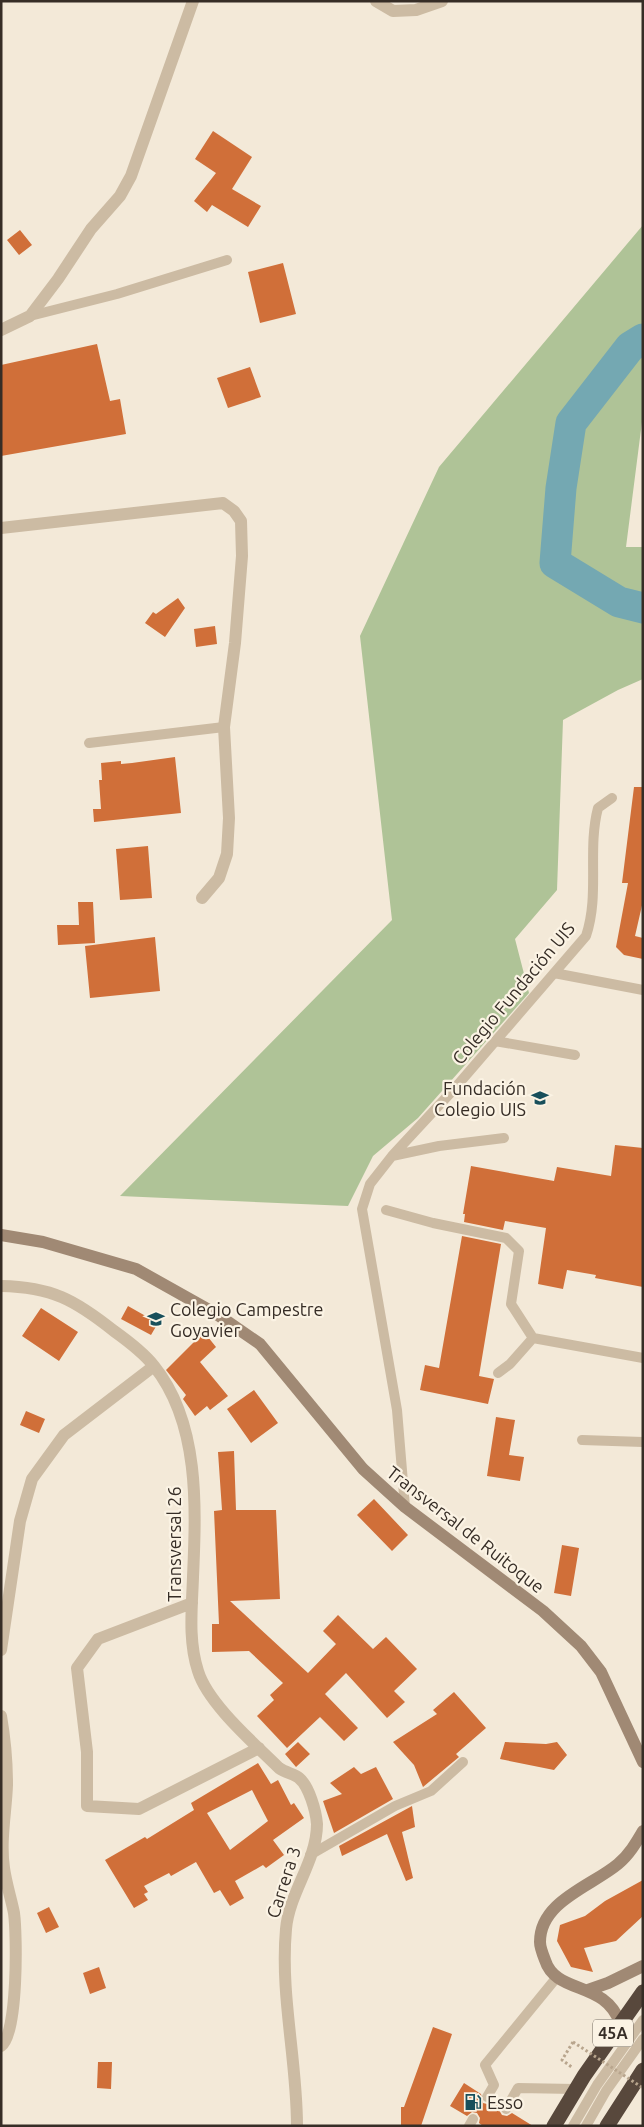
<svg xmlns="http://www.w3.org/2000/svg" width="644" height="2127" font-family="Ubuntu,sans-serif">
	<rect width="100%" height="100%" fill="#f3e9d8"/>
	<path fill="#afc397" d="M 643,225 L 643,414 L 626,547 L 643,547 L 643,679 L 618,690 L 563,720 L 557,890 L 515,939 L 529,993 L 418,1118 L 373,1156 L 348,1206 L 120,1196 L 392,920 L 360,636 L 439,467 Z"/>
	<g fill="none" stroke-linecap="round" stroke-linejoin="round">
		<path stroke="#74a8b2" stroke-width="31" d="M 643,339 L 630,347 L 571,423 L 561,488 L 555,563 L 619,602 L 643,608"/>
	</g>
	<path fill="#d06f39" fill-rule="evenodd" d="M 213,131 L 252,157 L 232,189 L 261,206 L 248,227 L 212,205 L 207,212 L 194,201 L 216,173 L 195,159 Z
		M 20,230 L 32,245 L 19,255 L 7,240 Z
		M 283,263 L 296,314 L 260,323 L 248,272 Z
		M 97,344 L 110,401 L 120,399 L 126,434 L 1,456 L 1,365 Z
		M 250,367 L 261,397 L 228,408 L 217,378 Z
		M 178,598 L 185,608 L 165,637 L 145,623 L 153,612 L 156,614 Z
		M 215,626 L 217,644 L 196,647 L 194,629 Z
		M 175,757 L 181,813 L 94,822 L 93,809 L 101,809 L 99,780 L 102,780 L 101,763 L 121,761 L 121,764 L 132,763 Z
		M 634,787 L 643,787 L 643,901 L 635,936 L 643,938 L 643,959 L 624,955 L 616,947 L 628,883 L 622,883 Z
		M 148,846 L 152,898 L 120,900 L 116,849 Z
		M 78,902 L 93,902 L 95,943 L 58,945 L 57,925 L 79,925 Z
		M 155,937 L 160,991 L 90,998 L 85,946 Z
		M 615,1145 L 643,1148 L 643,1287 L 595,1278 L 596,1275 L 567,1270 L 563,1289 L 538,1284 L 546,1228 L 505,1221 L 503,1230 L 464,1222 L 465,1214 L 463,1214 L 471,1166 L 554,1181 L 557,1167 L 611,1176 Z
		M 462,1236 L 501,1244 L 479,1376 L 494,1379 L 488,1404 L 420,1390 L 425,1365 L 439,1368 Z
		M 128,1306 L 158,1323 L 151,1335 L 121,1319 Z
		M 41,1308 L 78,1332 L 59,1361 L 22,1336 Z
		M 204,1332 L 216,1347 L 200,1362 L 228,1396 L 210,1410 L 207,1406 L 195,1416 L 183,1399 L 186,1395 L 166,1370 Z
		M 254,1390 L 278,1423 L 251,1443 L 227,1409 Z
		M 26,1411 L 45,1419 L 39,1433 L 20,1425 Z
		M 496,1417 L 515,1420 L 509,1455 L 524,1457 L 520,1481 L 487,1476 Z
		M 234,1451 L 236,1510 L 276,1510 L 280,1599 L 230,1601 L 308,1673 L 336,1644 L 323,1631 L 338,1615 L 373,1649 L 386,1637 L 417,1669 L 394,1691 L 405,1702 L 387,1718 L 346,1673 L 325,1694 L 358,1728 L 344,1741 L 320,1717 L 287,1748 L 257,1716 L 274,1700 L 270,1695 L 283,1683 L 249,1651 L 212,1652 L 212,1624 L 219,1624 L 214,1511 L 222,1510 L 218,1452 Z
		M 374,1499 L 408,1535 L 392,1551 L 357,1515 Z
		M 562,1545 L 579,1548 L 571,1596 L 554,1593 Z
		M 454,1692 L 486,1728 L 456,1754 L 459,1757 L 423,1787 L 414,1765 L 393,1742 L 437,1714 L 433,1710 Z
		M 298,1742 L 310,1754 L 296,1767 L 285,1754 Z
		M 505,1742 L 546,1744 L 557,1742 L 567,1755 L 554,1770 L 500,1759 Z
		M 258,1763 L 271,1784 L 278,1780 L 291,1805 L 294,1803 L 304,1818 L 273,1840 L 284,1855 L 266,1868 L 263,1865 L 235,1881 L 244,1898 L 230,1906 L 220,1890 L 214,1893 L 196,1862 L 171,1876 L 169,1873 L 144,1886 L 148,1892 L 144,1894 L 148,1900 L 134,1908 L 105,1860 L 145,1837 L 147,1839 L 194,1810 L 191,1803 ZM 252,1790 L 268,1821 L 230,1850 L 207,1813 Z
		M 354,1767 L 361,1774 L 376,1767 L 393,1799 L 334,1833 L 323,1801 L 342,1794 L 330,1783 Z
		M 412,1806 L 415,1827 L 402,1832 L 413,1878 L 406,1881 L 387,1834 L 342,1856 L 339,1846 Z
		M 643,1880 L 643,1916 L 616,1941 L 584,1948 L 593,1972 L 571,1967 L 557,1941 L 560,1925 L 585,1916 L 605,1901 Z
		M 49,1907 L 59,1927 L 46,1933 L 37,1913 Z
		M 99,1967 L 106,1988 L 90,1994 L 83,1973 Z
		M 433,2027 L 452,2034 L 421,2126 L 401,2126 L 401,2107 L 404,2107 Z
		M 98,2062 L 112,2062 L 111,2089 L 97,2088 Z
		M 464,2083 L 481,2094 L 483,2103 L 487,2104 L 493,2101 L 500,2106 L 499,2110 L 502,2115 L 507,2116 L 512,2113 L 533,2126 L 483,2126 L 479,2123 L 480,2118 L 477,2113 L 472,2112 L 467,2116 L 450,2106 Z"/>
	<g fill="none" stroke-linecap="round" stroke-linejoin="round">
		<path stroke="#b8a58d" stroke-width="3" stroke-dasharray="2.5 2.5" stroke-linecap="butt" d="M 573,2042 L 562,2060 L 573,2068"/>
		<path stroke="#ccbba3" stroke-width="10" d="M 30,316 L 117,294 L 227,260
			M 89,743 L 224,727
			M 554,973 L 643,990
			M 495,1041 L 575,1055
			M 392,1156 L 439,1146 L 504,1138
			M 386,1210 L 433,1223 L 506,1238 L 519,1251 L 511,1304 L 533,1338 L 643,1358
			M 498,1373 L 510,1364 L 533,1338
			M 582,1440 L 643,1442
			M 405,1507 L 397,1410 L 362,1209 L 370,1184 L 392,1156 L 455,1088 L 586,936 C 600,895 587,850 598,808 L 612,798
			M 310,1855 L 395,1806 L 431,1791 L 463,1762
			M 487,2097 L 494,2085 L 485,2065 L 557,1977
			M 506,2109 L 518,2088 L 575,2089
			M 469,2126 L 473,2119
			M 573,2126 L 597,2085 L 643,2020
			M 586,2126 L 606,2091 L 643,2039"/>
		<path stroke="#ccbba3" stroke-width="12" d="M 376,1 L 393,11 L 416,10 L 442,1
			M 1,330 L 30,316 L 58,279 L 91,229 L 120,196 L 131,176 L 193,1
			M 1,528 L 223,503 L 234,511 L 241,521 L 242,556 L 235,643 L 224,727 L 229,818 L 227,854 L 219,878 L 202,898
			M 1,1286 C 52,1287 75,1300 114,1331 C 128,1341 143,1352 154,1366 C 200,1423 196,1508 193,1577 C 192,1608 188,1640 198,1671 C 208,1704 255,1744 279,1768 C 286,1773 295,1774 299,1778 C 309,1786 316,1811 317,1824 C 317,1861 289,1893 286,1929 C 280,1995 297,2060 297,2126
			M 192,1603 L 98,1639 L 77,1668 L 87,1752 L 87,1806 L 139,1809 L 259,1748
			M 1,1650 L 20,1521 L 32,1479 L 64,1435 L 154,1366
			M 1,1716 C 5,1739 7,1762 7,1785 C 6,1812 0,1841 4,1868 C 6,1883 11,1898 14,1913 C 17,1935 18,2035 1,2046"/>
		<path stroke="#a08974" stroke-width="12" d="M 1,1235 L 43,1242 L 136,1269 L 218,1315 L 260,1344 L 363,1469 L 405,1507 L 543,1611 L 581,1646 L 601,1672 L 643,1762
			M 588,1990 L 608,1983 L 643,1966
			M 620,2023 C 605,1980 556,1995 545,1960 C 543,1955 540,1947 540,1942 C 540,1901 592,1886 618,1864 C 629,1855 636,1843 643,1831"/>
		<path stroke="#58483c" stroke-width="15" d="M 554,2126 L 584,2076 L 643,1992
			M 607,2126 L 643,2070"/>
		<path stroke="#b8a58d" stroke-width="3" stroke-dasharray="2.5 2.5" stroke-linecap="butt" d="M 573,2042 L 643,2088"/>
	</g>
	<defs>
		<g id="school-bare" transform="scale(1.35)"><path d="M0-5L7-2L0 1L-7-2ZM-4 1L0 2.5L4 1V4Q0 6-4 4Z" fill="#184f5b" stroke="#fbf3e4" stroke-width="2.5" paint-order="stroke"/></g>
		<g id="fuel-bare" transform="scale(1.35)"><path d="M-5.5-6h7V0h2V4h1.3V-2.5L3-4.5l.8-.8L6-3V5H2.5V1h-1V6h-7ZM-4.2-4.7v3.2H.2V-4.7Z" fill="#184f5b" stroke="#fbf3e4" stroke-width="2.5" paint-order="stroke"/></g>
	</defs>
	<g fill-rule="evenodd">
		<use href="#school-bare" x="540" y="1098"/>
		<use href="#school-bare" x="156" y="1319"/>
		<use href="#fuel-bare" x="473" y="2102"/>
	</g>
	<g text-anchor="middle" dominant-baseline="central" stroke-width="4.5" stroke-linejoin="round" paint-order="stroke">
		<rect fill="#fbf3e4" stroke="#71685f" stroke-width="1" x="593" y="2019.5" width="40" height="27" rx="4"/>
		<g font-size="16" font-weight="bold" fill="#362d26">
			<text x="613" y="2033">45A</text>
		</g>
		<g font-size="18" fill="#362d26" stroke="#fbf3e4">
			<text transform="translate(513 993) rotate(-50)">Colegio Fundación UIS</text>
			<text transform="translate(466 1529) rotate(38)">Transversal de Ruitoque</text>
			<text transform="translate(174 1544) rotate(-90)">Transversal 26</text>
			<text transform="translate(283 1882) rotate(-72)">Carrera 3</text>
		</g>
		<g font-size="18" fill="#362d26" stroke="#fbf3e4" text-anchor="start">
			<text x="526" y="1088" text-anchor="end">Fundación<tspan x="526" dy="21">Colegio UIS</tspan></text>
			<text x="170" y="1309">Colegio Campestre<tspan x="170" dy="21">Goyavier</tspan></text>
			<text x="487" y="2102">Esso</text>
		</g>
	</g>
	<rect width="644" height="2127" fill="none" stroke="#362d26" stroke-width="5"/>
</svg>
